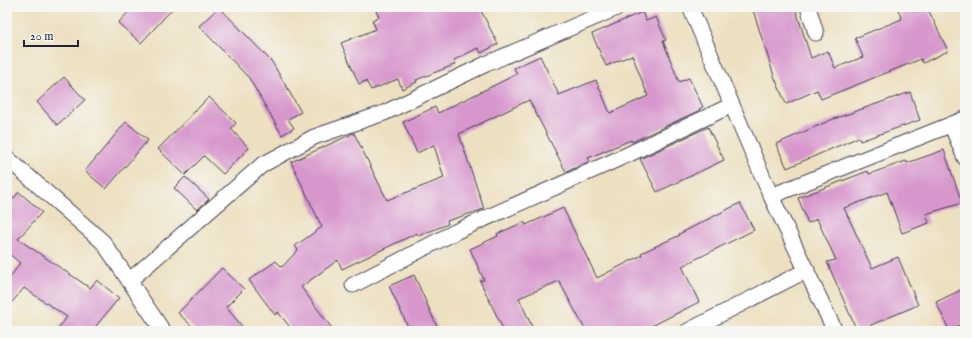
<svg xmlns="http://www.w3.org/2000/svg" width="972" height="338" font-family="'IM FELL English',serif">
	<rect width="100%" height="100%" fill="#f6f6f2"/>
	<filter id="ink" filterUnits="userSpaceOnUse"><feTurbulence type="fractalNoise" baseFrequency=".025" numOctaves="2"/><feDisplacementMap in="SourceGraphic" scale="8" xChannelSelector="R" yChannelSelector="G"/><feConvolveMatrix kernelMatrix="1 2 1 2 8 2 1 2 1" color-interpolation-filters="sRGB"/></filter>
	<filter id="wash" filterUnits="userSpaceOnUse"><feTurbulence type="fractalNoise" baseFrequency=".012" numOctaves="4" result="noise"/><feDisplacementMap in="SourceGraphic" scale="16" xChannelSelector="R" yChannelSelector="G"/><feGaussianBlur stdDeviation="0.9" result="paint"/><feColorMatrix in="noise" values="0 0 0 0 0 0 0 0 0 0 0 0 0 0 0 0 0 1.4 0 .05"/><feComposite in="paint" operator="in"/></filter>
	<g filter="url(#wash)">
		<rect width="100%" height="100%" fill="#ede0c0"/>
		<g id="blocks">
			<path fill="#d796cc" d="M 133,7 L 174,7 L 141,43 L 118,23 Z
				M 219,7 L 272,62 L 301,112 L 288,119 L 294,128 L 282,135 L 249,78 L 199,26 Z
				M 374,7 L 479,7 L 498,44 L 481,53 L 478,48 L 454,60 L 456,64 L 416,80 L 417,82 L 402,89 L 398,79 L 371,90 L 366,81 L 359,84 L 341,43 L 376,29 L 372,20 L 379,17 Z
				M 752,7 L 795,7 L 811,58 L 828,51 L 835,68 L 863,57 L 855,38 L 902,19 L 897,7 L 927,7 L 948,51 L 923,63 L 921,59 L 821,99 L 817,90 L 786,104 L 774,76 Z
				M 642,12 L 646,21 L 656,17 L 666,40 L 663,41 L 679,82 L 689,78 L 703,107 L 699,109 L 700,110 L 632,142 L 631,140 L 588,158 L 590,161 L 566,172 L 529,100 L 459,134 L 484,209 L 447,221 L 448,224 L 418,236 L 417,233 L 342,269 L 338,260 L 301,287 L 334,331 L 293,331 L 278,312 L 275,315 L 249,280 L 276,261 L 282,267 L 298,250 L 295,246 L 322,227 L 291,162 L 354,133 L 387,200 L 444,178 L 434,145 L 417,153 L 403,122 L 435,107 L 438,113 L 517,74 L 514,68 L 540,56 L 559,95 L 596,80 L 610,113 L 648,96 L 632,55 L 606,66 L 592,34 Z
				M 64,77 L 85,100 L 57,125 L 37,102 Z
				M 910,92 L 920,120 L 860,141 L 859,137 L 787,168 L 776,144 L 831,120 Z
				M 209,97 L 236,123 L 231,129 L 249,148 L 223,174 L 204,156 L 185,175 L 158,149 Z
				M 126,122 L 148,140 L 106,189 L 85,171 Z
				M 708,127 L 724,160 L 657,192 L 640,159 Z
				M 944,150 L 962,203 L 926,214 L 929,223 L 902,233 L 887,192 L 844,208 L 872,268 L 898,257 L 918,305 L 857,331 L 827,262 L 836,260 L 817,219 L 808,223 L 798,198 L 868,171 L 869,174 L 906,161 L 907,163 Z
				M 185,177 L 209,199 L 197,210 L 174,188 Z
				M 19,192 L 42,212 L 18,239 L 90,288 L 97,280 L 119,298 L 92,331 L 56,331 L 67,317 L 24,288 L 7,308 L 7,282 L 20,263 L 7,252 L 7,206 Z
				M 740,203 L 754,230 L 682,266 L 699,302 L 642,331 L 586,331 L 559,281 L 519,298 L 534,331 L 504,331 L 480,281 L 484,280 L 470,249 L 498,236 L 497,234 L 524,222 L 526,225 L 563,208 L 597,278 L 642,255 L 641,253 L 680,235 L 679,234 Z
				M 222,268 L 244,289 L 226,307 L 246,331 L 197,331 L 178,313 Z
				M 414,275 L 439,331 L 410,331 L 389,286 Z
				M 965,288 L 965,322 L 949,330 L 936,302 Z"/>
		</g>
	</g>
	<g filter="url(#ink)">
		<use href="#blocks" fill-opacity="0" stroke="#403e4f" stroke-width="1"/>
		<g fill="none" stroke-linecap="round" stroke-linejoin="round">
			<g stroke="#403e4f" stroke-width="17">
				<path id="minor" d="M 690,7 L 771,196 L 835,331
					M 808,7 L 816,33
					M 951,124 L 965,158
					M 7,158 L 103,242 L 163,331
					M 771,196 L 965,119
					M 129,281 L 262,165 L 314,137 L 384,113 L 486,64 L 619,7
					M 353,285 L 457,231 L 627,155 L 732,105
					M 688,331 L 807,270"/>
			</g>
			<use href="#minor" stroke="#fff" stroke-width="15"/>
		</g>
	</g>
	<rect width="972" height="338" fill="none" stroke="#f6f6f2" stroke-width="24"/>
	<path d="M24 40v6h54v-6" fill="none" stroke="#22223b" stroke-width="2"/>
	<text x="30" y="40" font-size="12" fill="#22223b" stroke="#f6f6f2" stroke-width="3" paint-order="stroke">20 m</text>
</svg>
